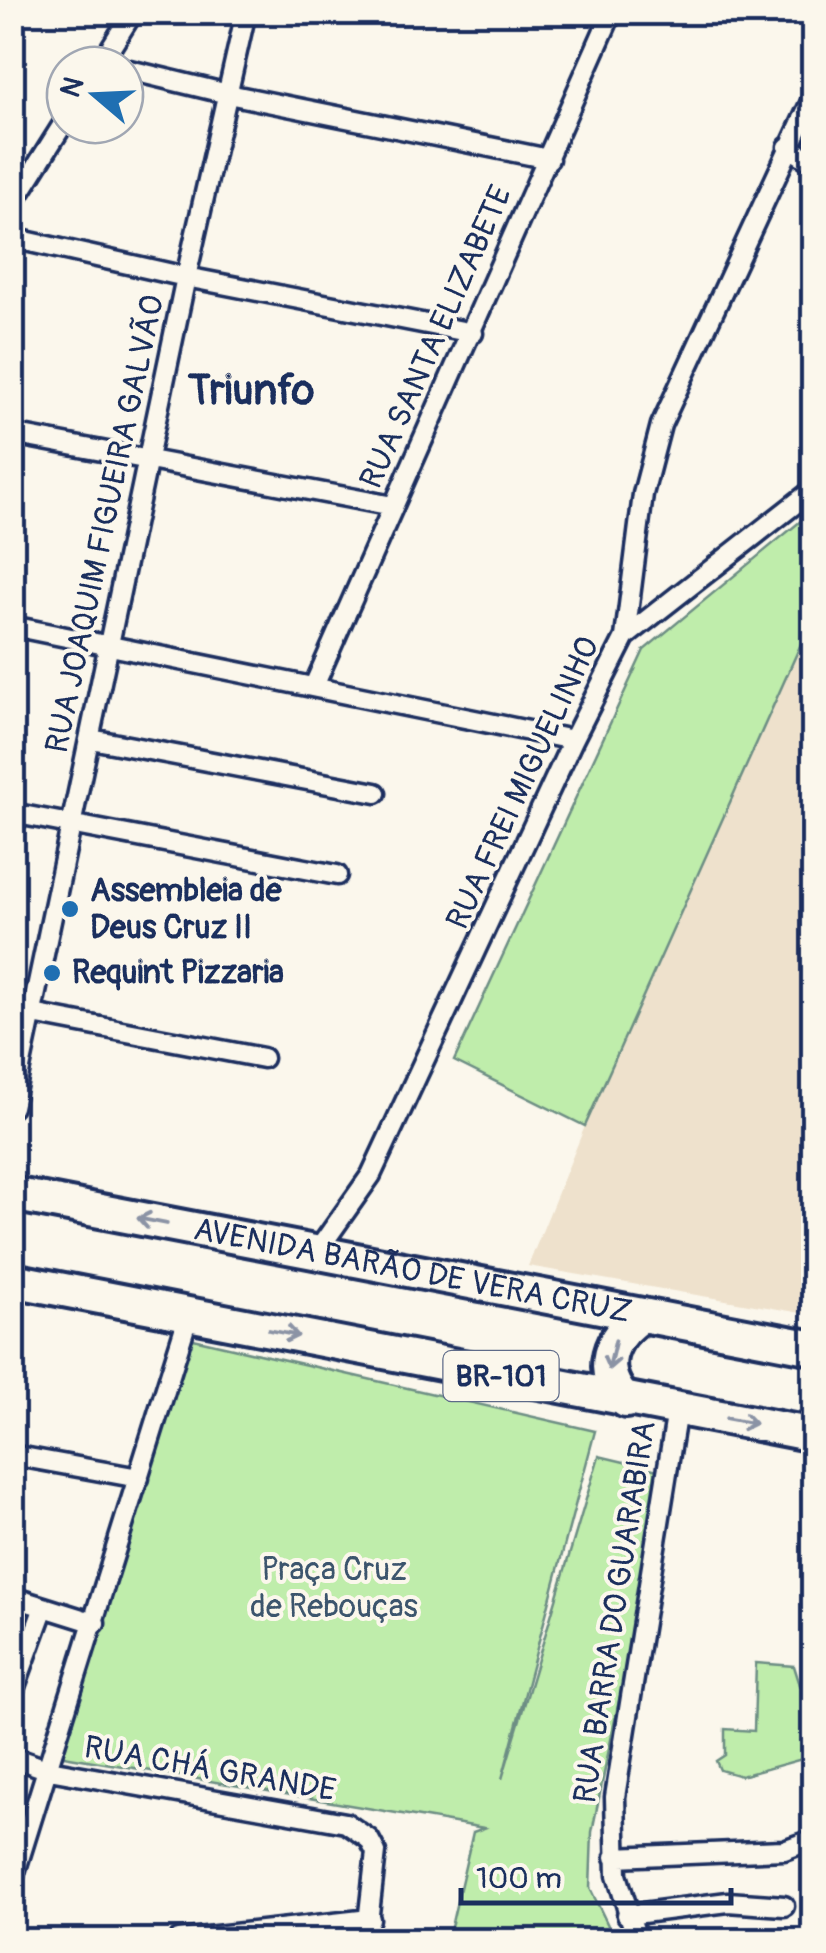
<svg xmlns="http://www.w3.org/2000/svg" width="826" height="1953" font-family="Pangolin,sans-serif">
	<rect width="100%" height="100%" fill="#fbf7ec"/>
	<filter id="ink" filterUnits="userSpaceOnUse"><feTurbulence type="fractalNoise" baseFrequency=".01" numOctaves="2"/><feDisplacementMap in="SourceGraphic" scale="20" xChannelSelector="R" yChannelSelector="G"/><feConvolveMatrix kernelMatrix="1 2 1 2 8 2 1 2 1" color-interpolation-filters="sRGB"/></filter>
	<g filter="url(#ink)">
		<path fill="#eee1cc" d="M 813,614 L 813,1315 L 528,1266 L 585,1126 Z"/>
		<path fill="#bfedab" stroke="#6d8e84" stroke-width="2.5" d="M 813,511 L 813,617 L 585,1126 L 454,1061 L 644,650 Z
			M 189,1338 L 595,1431 L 502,1779 L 599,1456 L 666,1472 L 592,1832 L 590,1888 L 615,1940 L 448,1940 L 473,1832 L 484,1828 L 58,1755 Z
			M 756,1663 L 794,1666 L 800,1685 L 810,1673 L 813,1674 L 813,1792 L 802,1759 L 741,1776 L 720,1770 L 716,1761 L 725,1755 L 725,1729 L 754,1731 Z"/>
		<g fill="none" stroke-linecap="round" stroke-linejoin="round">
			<g stroke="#1b2f5e" stroke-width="25">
				<path id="street" d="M 100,65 L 133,12
					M 125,69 L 228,94 L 549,159
					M 788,147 L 814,163
					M 12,205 L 65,121
					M 12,238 L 186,277 L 473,333
					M 12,434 L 393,506
					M 12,626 L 573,740
					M 625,637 L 814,489
					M 314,686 L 612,12
					M 91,739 L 376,793
					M 12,813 L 337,875
					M 12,1010 L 263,1058
					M 12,1107 L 186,277 L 246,12
					M 316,1253 L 371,1175 L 573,740 L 625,637 L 643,494 L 661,425 L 814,95
					M 12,1455 L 139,1478
					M 12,1597 L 95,1623
					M 12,1695 L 44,1607
					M 12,1757 L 49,1770 L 346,1823 L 369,1839 L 376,1852 L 366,1940
					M 615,1857 L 784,1850 L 814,1839
					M 12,1882 L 189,1314
					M 627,1915 L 728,1902 L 784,1906
					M 179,1940 L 370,1919
					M 637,1940 L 617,1875 L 615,1797 L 677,1410"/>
			</g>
			<g stroke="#1b2f5e" stroke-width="40">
				<g id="highway">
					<path id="s1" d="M 12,1194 L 814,1348"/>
					<path d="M 12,1280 L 814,1435"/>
					<path d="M 626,1401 C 596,1370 609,1337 642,1315"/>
				</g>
			</g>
			<use href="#street" stroke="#fbf7ec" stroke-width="18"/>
			<use href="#highway" stroke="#fbf7ec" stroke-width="32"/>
		</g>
		<defs><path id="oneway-shaft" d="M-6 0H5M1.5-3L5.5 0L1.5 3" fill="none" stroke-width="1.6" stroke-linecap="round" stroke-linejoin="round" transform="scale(2.5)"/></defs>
		<g stroke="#8b93a5">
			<use href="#oneway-shaft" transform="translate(152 1221) rotate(-169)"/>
			<use href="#oneway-shaft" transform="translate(284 1333) rotate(11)"/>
			<use href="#oneway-shaft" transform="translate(612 1355) rotate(103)"/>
			<use href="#oneway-shaft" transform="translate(741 1421) rotate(10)"/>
		</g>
	</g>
	<g fill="#1f6fb2" stroke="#fbf7ec" stroke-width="4">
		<circle cx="70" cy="909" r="10"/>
		<circle cx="52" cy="973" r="10"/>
	</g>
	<g text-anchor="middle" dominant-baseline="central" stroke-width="8" stroke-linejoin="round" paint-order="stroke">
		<rect fill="#fbf7ec" stroke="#5e6b89" stroke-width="2.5" x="443.5" y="1351" width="115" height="50" rx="8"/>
		<g font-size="30" font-weight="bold" fill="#1b2f5e">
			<text x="501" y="1376">BR-101</text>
		</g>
		<g font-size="32" fill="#1b2f5e" stroke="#fbf7ec">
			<text transform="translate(436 337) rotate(-66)">RUA SANTA ELIZABETE</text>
			<text transform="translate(105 524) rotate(-78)">RUA JOAQUIM FIGUEIRA GALVÃO</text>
			<text transform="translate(523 783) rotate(-65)">RUA FREI MIGUELINHO</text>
			<text stroke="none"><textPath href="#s1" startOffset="408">AVENIDA BARÃO DE VERA CRUZ</textPath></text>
			<text transform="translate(615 1612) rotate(-81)">RUA BARRA DO GUARABIRA</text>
			<text transform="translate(210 1769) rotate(10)">RUA CHÁ GRANDE</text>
		</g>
		<g font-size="32" font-weight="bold" fill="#1b2f5e" stroke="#fbf7ec" text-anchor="start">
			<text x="90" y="891">Assembleia de<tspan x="90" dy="37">Deus Cruz II</tspan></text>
			<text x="72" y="973">Requint Pizzaria</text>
		</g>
		<g font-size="32" fill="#3c556d" stroke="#fbf7ec">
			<text x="334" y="1570">Praça Cruz<tspan x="334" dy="37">de Rebouças</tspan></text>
		</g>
		<g font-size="42" font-weight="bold" fill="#1b2f5e" stroke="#fbf7ec">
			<text x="251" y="391">Triunfo</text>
		</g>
	</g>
	<rect width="826" height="1953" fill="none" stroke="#fbf7ec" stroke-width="50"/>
	<rect x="25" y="25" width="776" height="1903" fill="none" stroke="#1b2f5e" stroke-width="4" filter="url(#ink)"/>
	<g transform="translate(95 95) rotate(289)"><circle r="48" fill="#fbf7ec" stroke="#a1a7b3" stroke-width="2.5"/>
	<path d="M0-8L18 38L0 25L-18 38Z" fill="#1f6fb2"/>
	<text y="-15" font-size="28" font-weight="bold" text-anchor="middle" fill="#1b2f5e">N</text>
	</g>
	<path d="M461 1888v15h270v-15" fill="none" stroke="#1b2f5e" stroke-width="5"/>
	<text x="476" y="1888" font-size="30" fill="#1b2f5e" stroke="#fbf7ec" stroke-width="8" paint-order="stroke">100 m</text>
</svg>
